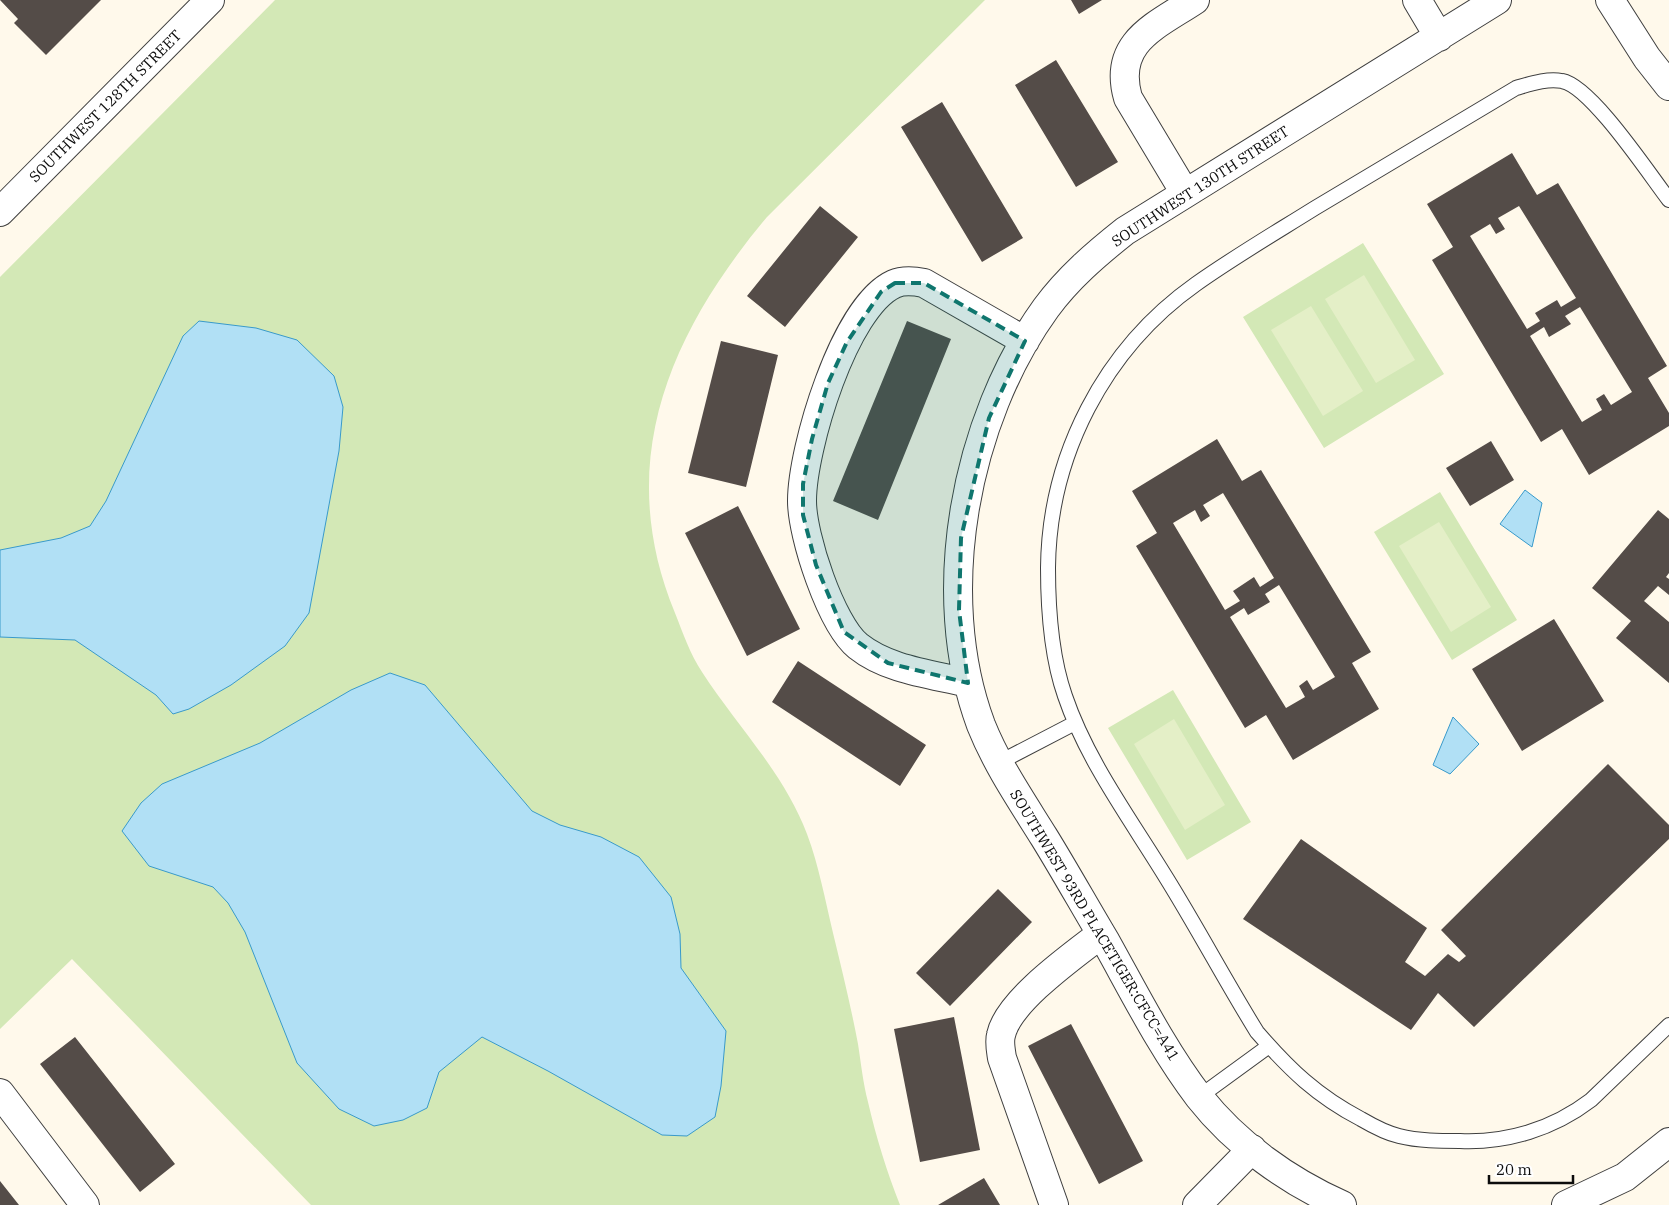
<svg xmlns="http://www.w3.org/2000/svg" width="1669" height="1205" font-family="'IBM Plex Serif',serif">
	<rect width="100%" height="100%" fill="#fff9eb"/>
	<path fill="#d3e8b6" d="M 275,0 L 985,0 L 767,217 C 669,334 613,463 675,613 C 683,633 690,654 702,672 C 737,726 784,773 807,834 C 819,866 825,900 833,933 C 842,970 851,1007 858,1044 C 861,1063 863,1083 868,1102 C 876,1137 887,1172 900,1205 L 311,1205 L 72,959 L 0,1029 L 0,277 Z
		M 1363,243 L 1444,374 L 1324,448 L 1243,317 Z
		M 1440,492 L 1517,620 L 1452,660 L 1374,532 Z
		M 1173,690 L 1251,822 L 1187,860 L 1108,728 Z"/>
	<path fill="#e4efc7" d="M 1364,275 L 1415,360 L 1376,383 L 1325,299 Z
		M 1311,306 L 1363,391 L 1323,416 L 1271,330 Z
		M 1439,522 L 1491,607 L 1451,632 L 1399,546 Z
		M 1174,719 L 1225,805 L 1185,830 L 1134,744 Z"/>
	<path fill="#b1e0f5" stroke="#399aca" d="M 199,321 L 256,328 L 297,340 L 334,376 L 343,407 L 339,451 L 309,613 L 285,646 L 231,685 L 189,709 L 173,714 L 156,695 L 75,640 L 0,637 L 0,550 L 61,538 L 90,526 L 106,501 L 183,336 Z
		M 1525,490 L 1542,503 L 1532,547 L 1500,524 Z
		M 390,673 L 425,685 L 532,811 L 560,825 L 601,837 L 639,857 L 671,897 L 680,934 L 681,968 L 726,1031 L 721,1086 L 715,1117 L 687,1136 L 662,1135 L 548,1071 L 482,1037 L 439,1072 L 427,1108 L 403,1120 L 374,1126 L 339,1109 L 297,1063 L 245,932 L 228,903 L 213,887 L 149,866 L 122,831 L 141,803 L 162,784 L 260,743 L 351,690 Z
		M 1453,717 L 1479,744 L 1450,774 L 1433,765 Z"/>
	<path fill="#544c48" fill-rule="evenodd" d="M 0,0 L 101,0 L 46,55 L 14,23 L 18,19 Z
		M 1071,0 L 1102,0 L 1079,14 Z
		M 1056,60 L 1118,162 L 1076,187 L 1015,85 Z
		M 942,102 L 1023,238 L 982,262 L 901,127 Z
		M 1512,153 L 1537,195 L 1558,183 L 1667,366 L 1648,378 L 1669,413 L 1669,426 L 1589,475 L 1562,429 L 1541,442 L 1432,260 L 1453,247 L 1427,204 ZM 1519,206 L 1576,298 L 1561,307 L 1557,300 L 1535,313 L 1540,321 L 1527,329 L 1470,236 L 1490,224 L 1496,234 L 1505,229 L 1498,218 ZM 1580,307 L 1632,392 L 1611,405 L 1604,394 L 1596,399 L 1602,410 L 1582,422 L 1530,336 L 1544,327 L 1549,337 L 1571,324 L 1565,316 Z
		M 820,206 L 858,237 L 785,327 L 747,296 Z
		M 907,321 L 951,339 L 878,520 L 833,501 Z
		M 721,341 L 778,355 L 746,487 L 688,473 Z
		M 1217,439 L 1242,481 L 1261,470 L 1371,652 L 1352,663 L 1379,709 L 1293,760 L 1266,715 L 1245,728 L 1136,546 L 1157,533 L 1132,491 ZM 1223,493 L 1274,578 L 1260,587 L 1254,577 L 1233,591 L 1240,601 L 1225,610 L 1173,523 L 1195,510 L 1201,522 L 1210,516 L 1203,505 ZM 1279,585 L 1335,677 L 1313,690 L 1307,680 L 1299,686 L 1305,697 L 1286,708 L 1230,617 L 1244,608 L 1248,615 L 1270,602 L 1265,594 Z
		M 1491,441 L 1514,480 L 1470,506 L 1446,468 Z
		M 738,506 L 800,629 L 747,656 L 685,533 Z
		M 1658,510 L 1669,519 L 1669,573 L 1666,577 L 1669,579 L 1669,595 L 1658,586 L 1644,601 L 1669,622 L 1669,683 L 1616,638 L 1631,621 L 1592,588 Z
		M 1554,619 L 1604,701 L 1522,751 L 1472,669 Z
		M 798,661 L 926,745 L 900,786 L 772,702 Z
		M 1608,764 L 1669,825 L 1669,839 L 1474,1027 L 1438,993 L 1411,1030 L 1243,919 L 1301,839 L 1427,928 L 1405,962 L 1425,976 L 1448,954 L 1459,962 L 1466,956 L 1441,930 Z
		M 998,889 L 1032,922 L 950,1006 L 916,973 Z
		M 954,1017 L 980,1150 L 920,1162 L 894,1029 Z
		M 1071,1024 L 1143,1161 L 1099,1184 L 1028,1046 Z
		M 75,1037 L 175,1164 L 140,1192 L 40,1064 Z
		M 984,1178 L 1000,1205 L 938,1205 Z
		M 0,1181 L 19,1205 L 0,1205 Z"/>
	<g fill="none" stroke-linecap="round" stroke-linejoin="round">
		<g stroke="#3f3f3f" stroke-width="16">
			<path id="service" d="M 1669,200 C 1649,174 1591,86 1562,81 C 1547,78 1530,84 1516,88 C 1449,128 1382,168 1315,208 C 1275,233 1234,257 1196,284 C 1104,349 1049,456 1048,568 C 1048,610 1051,656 1065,696 C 1087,761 1131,820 1167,879 C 1198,929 1226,982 1257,1032 C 1290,1070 1317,1096 1361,1119 C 1373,1126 1386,1133 1399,1136 C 1419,1141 1440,1141 1460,1141 C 1507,1143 1553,1129 1591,1100 L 1669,1025
				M 998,763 L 1075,723
				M 1199,1097 L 1269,1046"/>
		</g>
		<g stroke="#3f3f3f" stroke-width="30">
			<path id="minor" d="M 1417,0 L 1439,37
				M 1185,193 L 1128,98 C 1112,42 1156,26 1195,0
				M 968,683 C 931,674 888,670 858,646 C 831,624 802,536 802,501 C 802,449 844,307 894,284 C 903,280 914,281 924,283 L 1025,341
				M 0,1093 L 85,1205
				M 1054,1205 L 1002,1058 C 1001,1051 999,1042 1001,1035 C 1008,1001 1074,955 1101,934
				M 1197,1205 L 1252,1149
				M 1342,1205 C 1288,1181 1236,1144 1199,1097 C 1163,1050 1135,994 1106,942 C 1085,907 1065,871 1044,837 C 1021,800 997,765 981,725 C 932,594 965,420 1046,308 C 1068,278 1096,254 1125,231 L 1497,0
				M 1566,1205 L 1625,1177 L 1669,1142"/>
		</g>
		<g stroke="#3f3f3f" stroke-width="30">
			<path id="tertiary" d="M 1610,0 L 1647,58 L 1669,86
				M 0,212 L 210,0"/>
		</g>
		<use href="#service" stroke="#fff" stroke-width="14"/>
		<use href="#minor" stroke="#fff" stroke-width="28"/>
		<use href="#tertiary" stroke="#fff" stroke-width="28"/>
	</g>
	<path fill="#0f766e" fill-opacity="0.2" stroke="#0f766e" stroke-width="4" stroke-dasharray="10 6" stroke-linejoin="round" d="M 895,283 L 924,283 L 1025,341 L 989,418 L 961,538 L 959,610 L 968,683 L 888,663 L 844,632 L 816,565 L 803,515 L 803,484 L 812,439 L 828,383 L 847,342 L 881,292 Z"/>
	<g text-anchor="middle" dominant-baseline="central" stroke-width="5" stroke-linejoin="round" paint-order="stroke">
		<g font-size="15" fill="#0c0c0c" stroke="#fff">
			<text transform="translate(105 106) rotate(-45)">SOUTHWEST 128TH STREET</text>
			<text transform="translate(1200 186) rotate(-33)">SOUTHWEST 130TH STREET</text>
			<text transform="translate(1095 925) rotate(59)">SOUTHWEST 93RD PLACETIGER:CFCC=A41</text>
		</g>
	</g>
	<path d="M1489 1175v8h84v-8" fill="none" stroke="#0c0c0c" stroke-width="2.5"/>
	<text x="1496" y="1175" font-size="15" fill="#0c0c0c" stroke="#ffffff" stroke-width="4" paint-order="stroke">20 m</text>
</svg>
